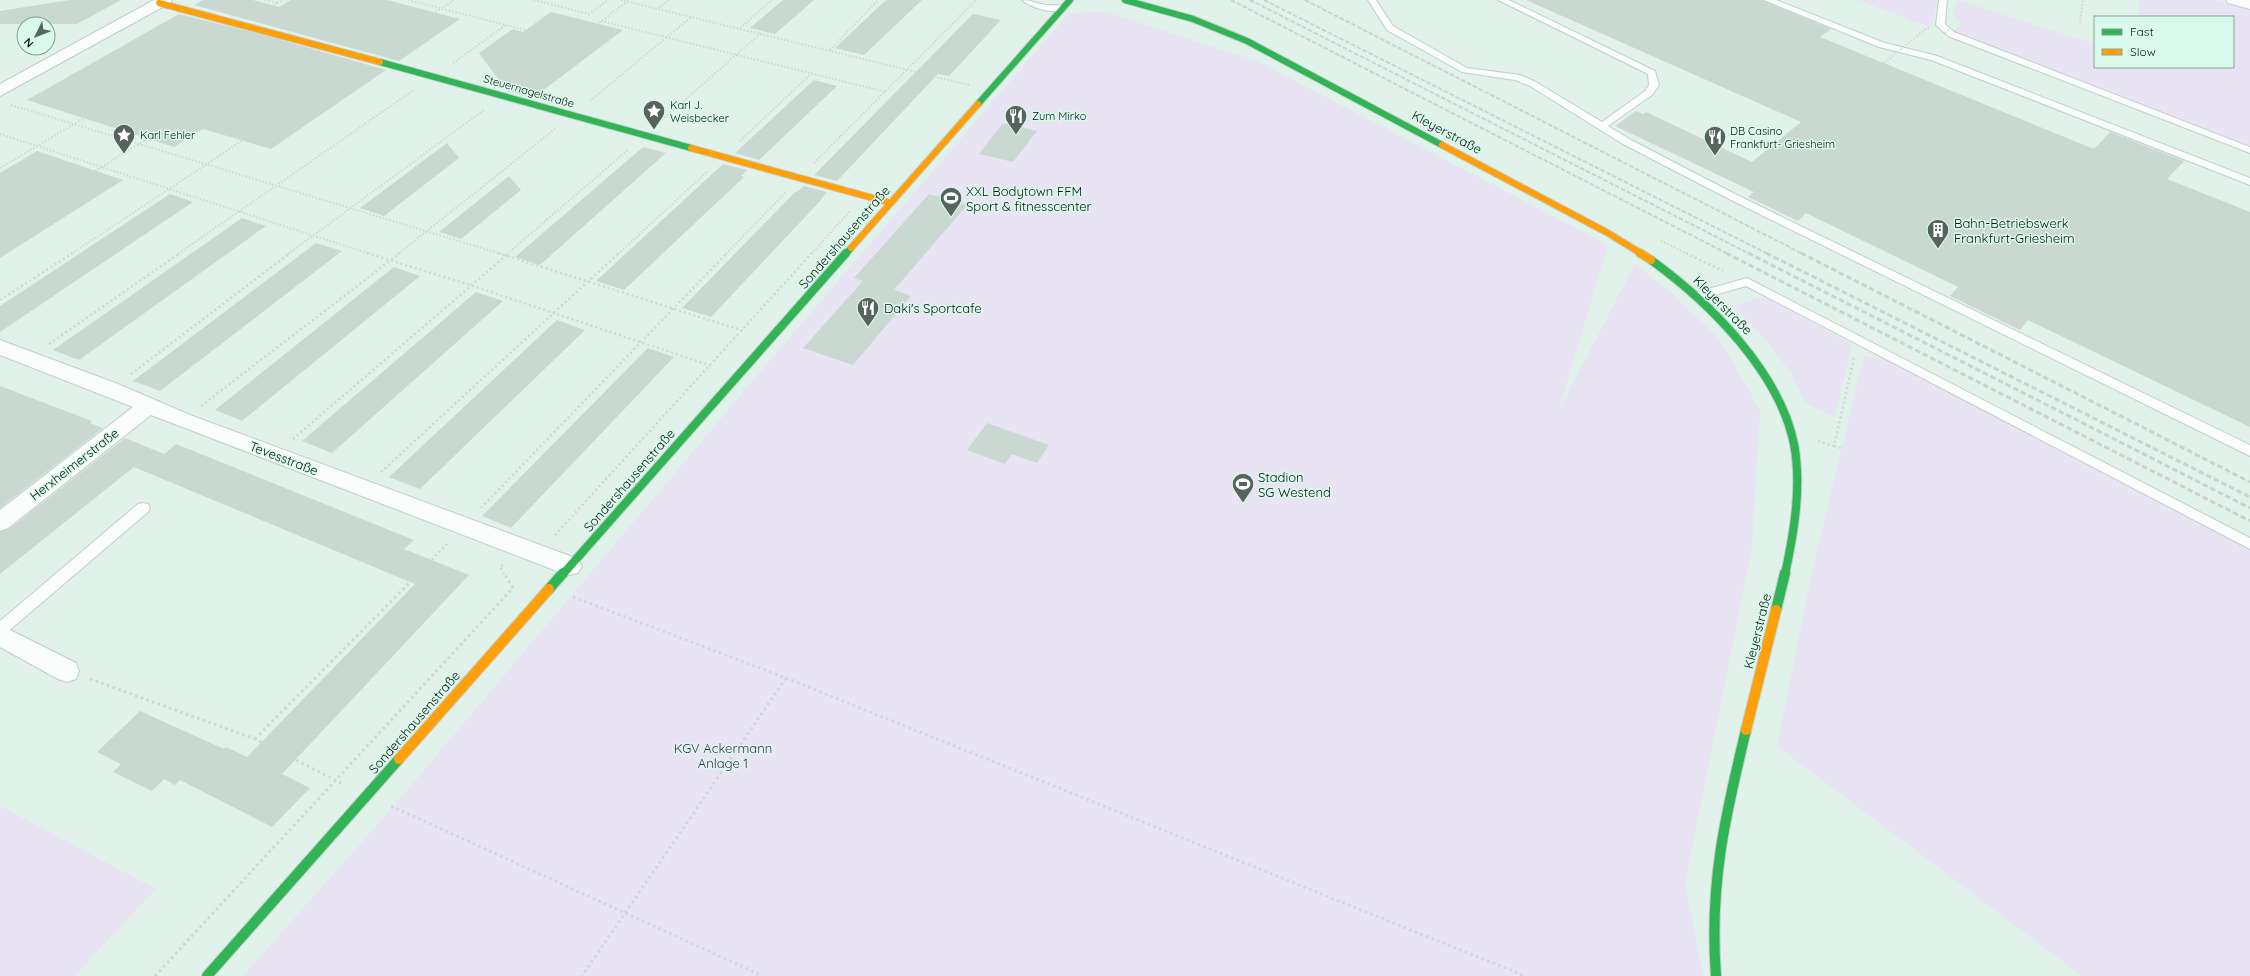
<svg xmlns="http://www.w3.org/2000/svg" width="2250" height="976" font-family="Quicksand,sans-serif">
	<rect width="100%" height="100%" fill="#e1f2ea"/>
	<path fill="#e9e4f3" d="M 1858,0 L 1935,0 L 1938,2 L 1931,28 Z
		M 1957,0 L 2095,44 L 2095,67 L 2233,67 L 2233,17 L 2139,17 L 2139,0 L 2213,0 L 2250,10 L 2250,147 L 1952,32 L 1962,24 L 1952,15 Z
		M 1087,12 L 1106,12 L 1257,61 L 1608,245 L 1559,410 L 1635,264 L 1676,297 L 1720,340 L 1760,410 L 1752,547 L 1685,883 L 1703,976 L 243,976 L 393,807 L 767,364 L 1068,14 Z
		M 1765,296 L 1852,345 L 1835,417 L 1806,404 L 1793,377 L 1772,347 L 1733,306 Z
		M 1864,356 L 1895,362 L 2250,546 L 2250,976 L 2082,976 L 1777,746 L 1812,572 Z
		M 0,806 L 156,889 L 74,976 L 0,976 Z"/>
	<path fill="#cad8d2" d="M 70,0 L 121,0 L 77,24 L 0,24 L 0,11 Z
		M 203,0 L 253,0 L 279,7 L 291,0 L 387,0 L 460,19 L 399,61 L 194,5 Z
		M 783,0 L 814,0 L 775,34 L 750,28 Z
		M 886,0 L 922,0 L 864,55 L 835,48 Z
		M 1526,0 L 1762,0 L 1831,29 L 1820,37 L 2094,149 L 2110,132 L 2184,161 L 2167,179 L 2250,212 L 2250,427 L 2028,320 L 2020,330 L 1950,296 L 1958,287 L 1806,213 L 1798,221 L 1748,197 L 1754,192 L 1615,126 L 1636,111 L 1643,114 L 1646,112 L 1752,162 L 1801,122 Z
		M 551,12 L 623,30 L 533,98 L 507,91 L 479,53 L 513,29 L 523,32 Z
		M 179,14 L 264,35 L 386,70 L 271,149 L 203,129 L 174,147 L 27,100 Z
		M 973,14 L 1001,20 L 949,76 L 938,74 L 837,181 L 814,175 Z
		M 814,80 L 837,86 L 759,160 L 735,153 Z
		M 1003,123 L 1037,131 L 1013,162 L 979,154 Z
		M 447,143 L 459,158 L 384,216 L 360,208 Z
		M 643,147 L 666,153 L 540,265 L 515,257 Z
		M 37,151 L 123,180 L 0,258 L 0,173 Z
		M 723,164 L 747,170 L 741,176 L 744,177 L 624,290 L 596,281 Z
		M 509,176 L 521,190 L 461,239 L 439,232 Z
		M 804,186 L 827,192 L 821,199 L 822,199 L 711,317 L 682,308 L 795,192 L 797,192 Z
		M 170,194 L 193,202 L 0,332 L 0,306 Z
		M 929,194 L 967,205 L 894,290 L 911,296 L 853,365 L 803,348 L 863,281 L 854,278 Z
		M 242,218 L 266,226 L 79,360 L 53,350 Z
		M 316,243 L 342,251 L 160,391 L 133,381 Z
		M 394,267 L 420,276 L 242,421 L 215,410 Z
		M 476,292 L 503,301 L 332,453 L 302,441 Z
		M 557,320 L 585,330 L 420,489 L 389,477 Z
		M 648,348 L 674,357 L 511,528 L 482,516 Z
		M 0,386 L 92,421 L 90,423 L 103,428 L 0,508 Z
		M 987,423 L 1049,445 L 1037,463 L 1012,454 L 1005,464 L 967,450 Z
		M 125,438 L 164,454 L 176,444 L 414,540 L 404,549 L 469,575 L 282,774 L 310,788 L 272,827 L 180,780 L 175,785 L 164,779 L 152,791 L 113,772 L 121,764 L 97,752 L 140,711 L 224,749 L 226,747 L 247,757 L 415,584 L 134,467 L 0,574 L 0,532 L 9,529 Z"/>
	<g fill="none" stroke-linecap="round" stroke-linejoin="round">
		<g stroke="#c0cec7" stroke-width="2">
			<path id="lane" d="M 1022,0 C 1032,0 1039,5 1048,5 C 1054,6 1062,4 1067,8 C 1058,16 1030,8 1022,0 Z
				M 1368,0 L 1376,0 L 1393,26 L 1467,68 L 1520,75 L 1536,82 L 1602,122 L 1645,91 L 1649,85 L 1648,74 L 1498,0 L 1509,0 L 1655,71 L 1659,85 L 1652,95 L 1608,126 L 1631,140 L 1739,196 L 2250,445 L 2250,456 L 1731,200 L 1623,144 L 1530,86 L 1515,80 L 1462,72 L 1387,30 Z
				M 1764,0 L 1776,0 L 1885,43 L 1937,56 L 2250,178 L 2250,185 L 1931,60 L 1879,47 Z
				M 1939,0 L 1947,0 L 1945,24 L 1954,32 L 2250,147 L 2250,153 L 1948,36 L 1936,25 Z
				M 1747,278 L 2250,538 L 2250,549 L 1746,286 L 1698,300 L 1692,296 L 1694,293 Z
				M 143,503 L 148,504 L 150,508 L 148,512 L 5,634 L 0,636 L 0,621 L 138,504 Z"/>
		</g>
		<g stroke="#c0cec7" stroke-width="2">
			<path id="street" d="M 154,0 L 172,0 L 170,3 L 0,96 L 0,84 Z
				M 2226,0 L 2250,0 L 2250,9 L 2228,3 Z
				M 0,340 L 118,384 L 190,415 L 578,559 L 582,566 L 578,573 L 570,575 L 562,573 L 151,415 L 8,528 L 0,531 L 0,510 L 133,407 L 0,355 Z
				M 0,625 L 76,663 L 79,671 L 76,679 L 67,682 L 58,679 L 0,647 Z"/>
		</g>
		<g stroke="#c0cec7" stroke-width="8">
			<path id="fast-far2" d="M 1125,0 L 1193,19 L 1247,41 L 1442,145
				M 380,62 L 691,148
				M 978,104 L 1070,0
				M 846,254 L 851,248"/>
		</g>
		<g stroke="#c0cec7" stroke-width="10">
			<path id="fast-far1" d="M 1651,260 C 1709,302 1779,371 1794,444 C 1802,486 1794,533 1785,574
				M 563,574 L 846,253"/>
		</g>
		<g stroke="#c0cec7" stroke-width="12">
			<path id="fast" d="M 549,589 L 563,573
				M 1776,610 L 1785,573
				M 207,976 L 399,759
				M 1716,976 C 1709,885 1725,817 1746,730"/>
		</g>
		<g stroke="#c0cec7" stroke-width="8">
			<path id="slow-far2" d="M 159,3 L 380,62
				M 1442,145 L 1608,233 L 1642,254
				M 691,148 L 891,203
				M 851,248 L 978,104"/>
		</g>
		<g stroke="#c0cec7" stroke-width="10">
			<path id="slow-far1" d="M 1640,253 L 1651,260"/>
		</g>
		<g stroke="#c0cec7" stroke-width="12">
			<path id="slow" d="M 1746,730 L 1776,610
				M 399,759 L 549,589"/>
		</g>
		<path stroke="#d1d7d4" stroke-width="2" stroke-dasharray="1.5 2" stroke-linecap="butt" d="M 265,0 L 277,3
			M 408,0 L 572,42
			M 534,0 L 589,14 L 608,0
			M 621,0 L 969,85
			M 659,8 L 669,0
			M 265,11 L 283,0
			M 601,21 L 886,92
			M 2080,23 L 2083,0
			M 325,28 L 368,0
			M 740,28 L 772,0
			M 386,45 L 454,0
			M 830,50 L 878,0
			M 453,63 L 506,25
			M 521,82 L 628,1
			M 590,101 L 691,17
			M 11,105 L 501,254
			M 662,120 L 761,33
			M 0,134 L 370,254
			M 740,141 L 812,73
			M 814,163 L 976,0
			M 0,168 L 221,37
			M 1734,178 L 1743,171
			M 1738,180 L 1747,174 L 1757,179
			M 1749,186 L 1763,174
			M 0,230 L 284,54
			M 1661,241 L 1688,254
			M 71,254 L 347,71
			M 178,254 L 414,90
			M 288,254 L 484,110
			M 398,254 L 555,129
			M 507,254 L 628,150
			M 618,254 L 708,171
			M 726,254 L 786,192
			M 811,254 L 850,211"/>
		<path stroke="#d1d7d4" stroke-width="2.5" stroke-dasharray="2 3" stroke-linecap="butt" d="M 367,253 L 470,285 L 712,366
			M 498,253 L 744,331
			M 1686,253 L 1723,271
			M 0,300 L 73,253
			M 49,344 L 180,253
			M 131,374 L 290,253
			M 201,406 L 400,253
			M 293,439 L 509,253
			M 1818,441 L 1834,446 L 1854,358
			M 1834,446 L 1841,448
			M 381,472 L 619,253
			M 481,508 L 727,253
			M 555,535 L 812,253
			M 503,565 L 500,567 L 504,574
			M 418,574 L 447,544"/>
		<path stroke="#d1d7d4" stroke-width="3" stroke-dasharray="2.5 3.5" stroke-linecap="butt" d="M 573,597 L 786,678 L 582,976
			M 786,678 L 1525,976
			M 90,679 L 255,739 L 343,784
			M 255,739 L 419,573
			M 391,806 L 763,976
			M 155,976 L 513,588 L 504,573"/>
		<use href="#lane" fill="#fafdfc" fill-rule="evenodd"/>
		<use href="#street" fill="#fafdfc" fill-rule="evenodd"/>
		<use href="#fast-far2" stroke="#30b455" stroke-width="6"/>
		<use href="#fast-far1" stroke="#30b455" stroke-width="8"/>
		<use href="#fast" stroke="#30b455" stroke-width="10"/>
		<use href="#slow-far2" stroke="#ff9f0a" stroke-width="6"/>
		<use href="#slow-far1" stroke="#ff9f0a" stroke-width="8"/>
		<use href="#slow" stroke="#ff9f0a" stroke-width="10"/>
		<path stroke="#cdd2d0" stroke-width="2" stroke-dasharray="4.5 2" stroke-linecap="butt" d="M 1231,0 L 1728,254
			M 1250,0 L 1750,254
			M 1264,0 L 1768,254
			M 1305,0 L 1803,254"/>
		<path stroke="#cdd2d0" stroke-width="3" stroke-dasharray="5.5 3" stroke-linecap="butt" d="M 1726,253 L 2250,521
			M 1748,253 L 2250,508
			M 1766,253 L 2250,497
			M 1801,253 L 2250,482"/>
		<path stroke="#d1d7d4" stroke-width="2" stroke-dasharray="1.5 2" stroke-linecap="butt" d="M 1945,33 L 1950,29
			M 1884,63 L 1927,28 L 1930,29"/>
	</g>
	<defs>
		<g id="sight-pin" transform="scale(1.15)"><path d="M0 17L-7.5 6A9.5 9.5 0 1 1 7.5 6Z" fill="#56645e" stroke="#d9faeb"/><path d="M0-6L1.8-2.2L6-1.7L2.9 1.2L3.7 5.4L0 3.3L-3.7 5.4L-2.9 1.2L-6-1.7L-1.8-2.2Z" fill="#fff"/></g>
		<g id="restaurant-pin" transform="scale(1.15)"><path d="M0 17L-7.5 6A9.5 9.5 0 1 1 7.5 6Z" fill="#56645e" stroke="#d9faeb"/><path d="M-5-6h1v4h1v-4h1v4h1v-4h1v5L-1.5 .5V6h-2V.5L-5-1ZM5-6V6H3V1.5H1.5Q1.5-4 5-6Z" fill="#fff"/></g>
		<g id="stadium-pin" transform="scale(1.15)"><path d="M0 17L-7.5 6A9.5 9.5 0 1 1 7.5 6Z" fill="#56645e" stroke="#d9faeb"/><path d="M0-5a6.5 5 0 1 0 0 10a6.5 5 0 1 0 0-10ZM-3.5-1.8h7v3.6h-7Z" fill="#fff"/></g>
		<g id="building-pin" transform="scale(1.15)"><path d="M0 17L-7.5 6A9.5 9.5 0 1 1 7.5 6Z" fill="#56645e" stroke="#d9faeb"/><path d="M-4-6H4V6H1V3H-1V6H-4ZM-2.5-4.3h1.7v1.8h-1.7ZM.8-4.3h1.7v1.8H.8ZM-2.5-1h1.7V.8h-1.7ZM.8-1h1.7V.8H.8Z" fill="#fff"/></g>
	</defs>
	<g fill-rule="evenodd">
		<use href="#sight-pin" x="654" y="111"/>
		<use href="#restaurant-pin" x="1016" y="116"/>
		<use href="#sight-pin" x="124" y="135"/>
		<use href="#restaurant-pin" x="1715" y="137"/>
		<use href="#stadium-pin" x="951" y="198"/>
		<use href="#building-pin" x="1938" y="230"/>
		<use href="#restaurant-pin" x="868" y="308"/>
		<use href="#stadium-pin" x="1243" y="484"/>
	</g>
	<g text-anchor="middle" dominant-baseline="central" stroke-width="3" stroke-linejoin="round" paint-order="stroke">
		<g font-size="11" fill="#0b1712" stroke="#d9faeb">
			<text transform="translate(529 91) rotate(16)">Steuernagelstraße</text>
		</g>
		<g font-size="11" fill="#0b1712" stroke="#d9faeb" text-anchor="start">
			<text x="670" y="105">Karl J.<tspan x="670" dy="13">Weisbecker</tspan></text>
			<text x="1032" y="116">Zum Mirko</text>
			<text x="1730" y="131">DB Casino<tspan x="1730" dy="13">Frankfurt- Griesheim</tspan></text>
			<text x="140" y="135">Karl Fehler</text>
		</g>
		<g font-size="13" fill="#0b1712" stroke="#d9faeb">
			<text transform="translate(1447 132) rotate(28)">Kleyerstraße</text>
			<text transform="translate(844 237) rotate(-49)">Sondershausenstraße</text>
			<text transform="translate(1723 305) rotate(45)">Kleyerstraße</text>
			<text transform="translate(284 458) rotate(21)">Tevesstraße</text>
			<text transform="translate(74 464) rotate(-38)">Herxheimerstraße</text>
			<text transform="translate(629 480) rotate(-49)">Sondershausenstraße</text>
			<text transform="translate(1757 631) rotate(-76)">Kleyerstraße</text>
			<text transform="translate(414 722) rotate(-49)">Sondershausenstraße</text>
		</g>
		<g font-size="13" fill="#0b1712" stroke="#d9faeb" text-anchor="start">
			<text x="966" y="191">XXL Bodytown FFM<tspan x="966" dy="15">Sport &amp; fitnesscenter</tspan></text>
			<text x="1954" y="223">Bahn-Betriebswerk<tspan x="1954" dy="15">Frankfurt-Griesheim</tspan></text>
			<text x="884" y="308">Daki's Sportcafe</text>
			<text x="1258" y="477">Stadion<tspan x="1258" dy="15">SG Westend</tspan></text>
		</g>
		<g font-size="13" fill="#4c265b" stroke="#d9faeb">
			<text x="723" y="748">KGV Ackermann<tspan x="723" dy="15">Anlage 1</tspan></text>
		</g>
	</g>
	<rect x="2094" y="16" width="140" height="52" fill="#d9faeb" stroke="#879f94"/>
	<rect x="2102" y="29" width="20" height="6" fill="#30b455" stroke="#879f94"/>
	<text x="2130" y="36" font-size="12" fill="#0b1712">Fast</text>
	<rect x="2102" y="49" width="20" height="6" fill="#ff9f0a" stroke="#879f94"/>
	<text x="2130" y="56" font-size="12" fill="#0b1712">Slow</text>
	<g transform="translate(36 36) rotate(227)"><circle r="19" fill="#d9faeb" stroke="#879f94"/>
	<path d="M0-3L7 15L0 10L-7 15Z" fill="#56645e"/>
	<text y="-6" font-size="11" font-weight="bold" text-anchor="middle" fill="#0b1712">N</text>
	</g>
</svg>
